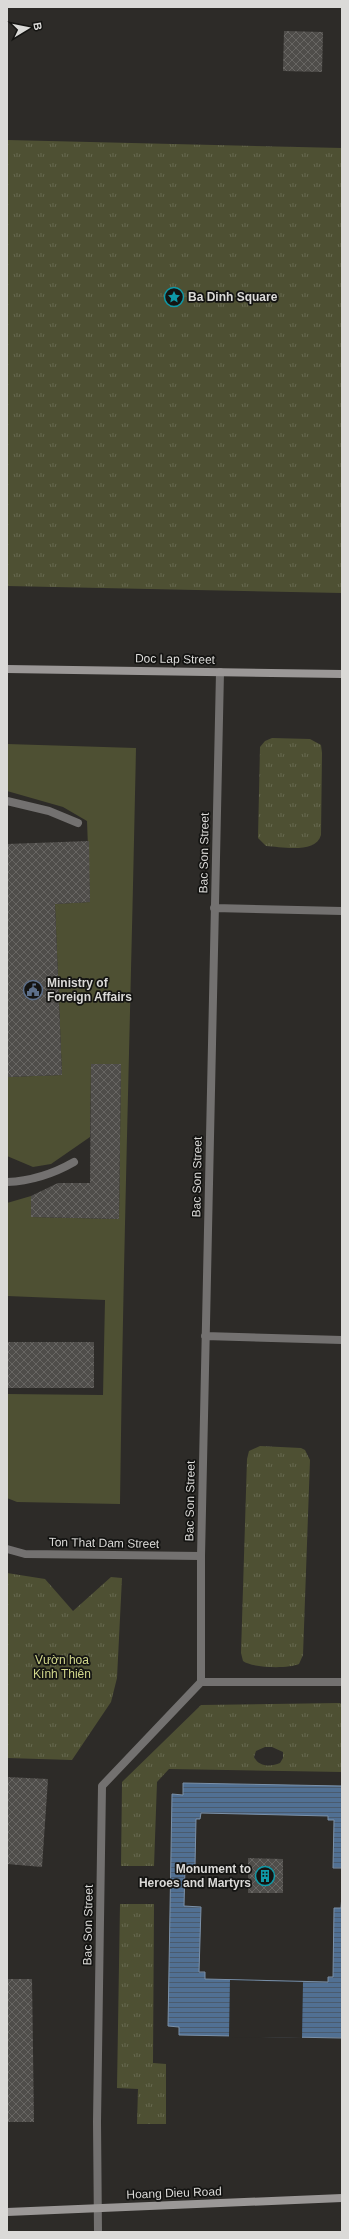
<svg xmlns="http://www.w3.org/2000/svg" width="349" height="2239" font-family="Helvetica,sans-serif">
	<defs>
		<pattern id="grass-tufts" width="24" height="20" patternUnits="userSpaceOnUse"><rect width="24" height="20" fill="#4e5033"/><path d="M3 7l-1-3M5 7V3M7 7l1-3M15 17l-1-3M17 17v-4M19 17l1-3" fill="none" stroke="#676950"/></pattern>
		<pattern id="water-rules" width="6" height="5" patternUnits="userSpaceOnUse"><rect width="6" height="5" fill="#517093"/><path d="M0 2.5h6" fill="none" stroke="#4a5b6e"/></pattern>
		<pattern id="building-cross-hatch" width="8" height="8" patternUnits="userSpaceOnUse"><rect width="8" height="8" fill="#4f4d4a"/><path d="M0 0l8 8M0 8l8-8" fill="none" stroke="#686663"/></pattern>
	</defs>
	<rect width="100%" height="100%" fill="#2d2b28"/>
	<path fill="url(#grass-tufts)" fill-rule="evenodd" d="M 7,140 L 342,148 L 342,593 L 7,586 Z
		M 272,738 L 310,739 L 321,745 L 322,753 L 321,835 C 316,854 282,847 266,846 L 258,838 L 260,747 L 265,741 Z
		M 260,1446 L 301,1448 L 305,1450 L 310,1460 L 303,1655 L 299,1664 C 288,1669 252,1668 243,1661 L 241,1653 L 247,1459 L 249,1451 Z
		M 7,1573 L 45,1579 L 73,1611 L 111,1577 L 122,1578 L 117,1678 L 111,1702 L 72,1760 L 7,1758 Z
		M 340,1703 L 342,1705 L 342,1772 L 169,1769 L 157,1782 L 154,1866 L 121,1866 L 122,1782 L 201,1705 ZM 265,1747 L 272,1747 L 283,1752 L 283,1758 L 280,1763 C 271,1767 259,1767 254,1757 L 256,1751 Z
		M 120,1904 L 154,1904 L 153,2063 L 166,2064 L 166,2124 L 137,2124 L 138,2089 L 117,2088 Z"/>
	<path fill="#4e5033" d="M 7,744 L 136,748 C 131,1000 123,1252 120,1504 L 17,1502 L 7,1498 L 7,1394 L 103,1395 L 105,1300 L 7,1296 L 7,1203 L 31,1196 L 31,1217 L 119,1219 L 121,1064 L 91,1064 L 90,1137 L 51,1164 L 33,1167 L 7,1156 L 7,1077 L 62,1075 L 55,904 L 90,902 L 87,821 L 63,807 L 7,791 Z"/>
	<path fill="url(#water-rules)" stroke="#7a90a8" d="M 183,1783 L 342,1786 L 342,1868 L 333,1868 L 334,1820 L 328,1820 L 328,1816 L 201,1813 L 200,1819 L 196,1819 L 195,1866 L 185,1867 L 184,1906 L 201,1907 L 199,1972 L 205,1972 L 205,1979 L 328,1982 L 328,1977 L 333,1977 L 334,1908 L 341,1908 L 342,1895 L 342,2038 L 179,2035 L 179,2027 L 168,2026 L 172,1794 L 183,1795 Z"/>
	<path fill="#2d2b28" d="M 230,1980 L 303,1982 L 302,2038 L 229,2037 Z"/>
	<path fill="url(#building-cross-hatch)" d="M 284,31 L 323,32 L 322,72 L 283,71 Z
		M 89,841 L 90,902 L 55,904 L 62,1075 L 7,1077 L 7,844 Z
		M 91,1064 L 121,1064 L 119,1219 L 31,1217 L 31,1196 L 58,1183 L 90,1183 Z
		M 7,1342 L 94,1342 L 94,1388 L 7,1388 Z
		M 7,1777 L 48,1779 L 42,1867 L 7,1864 Z
		M 248,1858 L 283,1859 L 283,1893 L 248,1893 Z
		M 7,1979 L 32,1979 L 34,2122 L 7,2122 Z"/>
	<g fill="none" stroke-linecap="round" stroke-linejoin="round">
		<path stroke="#737170" stroke-width="8" d="M 7,801 L 49,811 L 78,823
			M 214,908 L 342,911
			M 7,1182 C 32,1181 53,1174 74,1162
			M 205,1336 L 342,1340
			M 201,1682 L 342,1682
			M 98,2232 L 97,2122 L 102,1786 L 201,1682 L 201,1556 L 220,672"/>
		<path stroke="#737170" stroke-width="8" d="M 7,1549 L 25,1554 L 201,1556"/>
		<path stroke="#9b9897" stroke-width="8" d="M 7,669 L 342,674
			M 7,2212 L 342,2198"/>
	</g>
	<defs>
		<g id="sight-ring" transform="scale(1)"><circle r="9.5" fill="#141412" stroke="#0f9aa8" stroke-width="1.5"/><path d="M0-6L1.8-2.2L6-1.7L2.9 1.2L3.7 5.4L0 3.3L-3.7 5.4L-2.9 1.2L-6-1.7L-1.8-2.2Z" fill="#0f9aa8"/></g>
		<g id="civic-ring" transform="scale(1)"><circle r="9.5" fill="#141412" stroke="#5c6f8a" stroke-width="1.5"/><path d="M-.6-6.5H3V-4.5H.6V-3L4-1V1h2V6H-6V1h2V-1L-.6-3ZM-1.2 2.5V6h2.4V2.5Z" fill="#5c6f8a"/></g>
		<g id="building-ring" transform="scale(1)"><circle r="9.5" fill="#141412" stroke="#0f9aa8" stroke-width="1.5"/><path d="M-4-6H4V6H1V3H-1V6H-4ZM-2.5-4.3h1.7v1.8h-1.7ZM.8-4.3h1.7v1.8H.8ZM-2.5-1h1.7V.8h-1.7ZM.8-1h1.7V.8H.8Z" fill="#0f9aa8"/></g>
	</defs>
	<g fill-rule="evenodd">
		<use href="#sight-ring" x="174" y="297"/>
		<use href="#civic-ring" x="33" y="990"/>
		<use href="#building-ring" x="265" y="1876"/>
	</g>
	<g text-anchor="middle" dominant-baseline="central" stroke-width="3.5" stroke-linejoin="round" paint-order="stroke">
		<g font-size="12" font-weight="bold" fill="#dbdad8" stroke="#141412" text-anchor="start">
			<text x="188" y="297">Ba Dinh Square</text>
			<text x="47" y="983">Ministry of<tspan x="47" dy="14">Foreign Affairs</tspan></text>
			<text x="251" y="1869" text-anchor="end">Monument to<tspan x="251" dy="14">Heroes and Martyrs</tspan></text>
		</g>
		<g font-size="12" fill="#dbdad8" stroke="#141412">
			<text transform="translate(175 659) rotate(1)">Doc Lap Street</text>
			<text transform="translate(204 853) rotate(-89)">Bac Son Street</text>
			<text transform="translate(197 1177) rotate(-89)">Bac Son Street</text>
			<text transform="translate(190 1501) rotate(-89)">Bac Son Street</text>
			<text transform="translate(104 1543) rotate(1)">Ton That Dam Street</text>
			<text transform="translate(88 1925) rotate(-89)">Bac Son Street</text>
			<text transform="translate(174 2193) rotate(-2)">Hoang Dieu Road</text>
		</g>
		<g font-size="12" fill="#d2d88c" stroke="#141412">
			<text x="62" y="1660">Vườn hoa<tspan x="62" dy="14">Kính Thiên</tspan></text>
		</g>
	</g>
	<rect width="349" height="2239" fill="none" stroke="#dbdad8" stroke-width="16"/>
	<g transform="translate(28 28) rotate(80)" stroke="#141412" stroke-width="3" paint-order="stroke">
	<path d="M0-3L7 15L0 10L-7 15Z" fill="#dbdad8"/>
	<text y="-6" font-size="11" font-weight="bold" text-anchor="middle" fill="#dbdad8">B</text>
	</g>
</svg>
